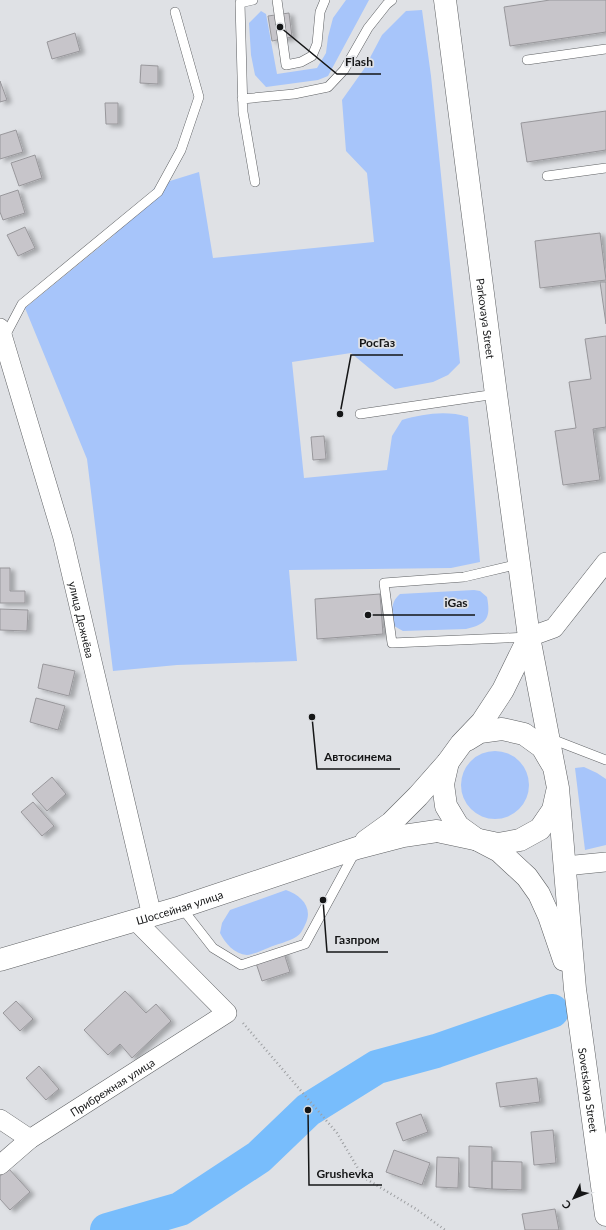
<svg xmlns="http://www.w3.org/2000/svg" width="606" height="1230" font-family="Lato,sans-serif">
	<defs>
		<filter id="shadow"><feDropShadow dx="4.5" dy="2.5" stdDeviation="2" flood-color="#0004"/></filter>
	</defs>
	<rect width="100%" height="100%" fill="#dfe1e5"/>
	<path fill="#a7c5fa" d="M 346,0 L 369,0 L 328,76 L 318,80 L 266,87 L 255,75 L 251,55 L 249,23 L 261,11 L 266,14 L 277,74 L 317,68 L 326,53 L 328,37 L 333,18 Z
		M 422,10 L 431,76 L 460,363 L 448,375 L 433,382 L 395,389 L 387,383 L 351,353 L 292,362 L 304,478 L 387,470 L 392,436 L 402,420 C 423,414 446,410 468,417 L 480,562 L 451,568 L 289,570 L 297,661 L 177,665 L 113,671 L 87,459 L 25,308 L 113,236 L 157,185 L 199,172 L 213,258 L 374,242 L 367,173 L 346,151 L 342,100 L 364,69 L 382,35 L 406,11 Z
		M 474,590 L 480,591 L 487,597 C 491,618 487,624 466,629 L 403,631 L 394,626 C 391,615 390,602 400,594 Z
		M461 785a34 34 0 1 1 68 0a34 34 0 1 1-68 0Z
		M 584,767 L 597,773 L 606,779 L 606,845 L 585,850 L 575,768 Z
		M 286,890 C 301,895 314,908 305,925 C 303,929 301,934 296,937 C 288,942 277,944 268,948 C 262,950 253,955 247,955 C 234,954 225,943 220,933 L 222,923 L 230,910 Z"/>
	<g fill="none" stroke-linecap="round" stroke-linejoin="round">
		<path stroke="#78bdfc" stroke-width="34" d="M 107,1230 L 180,1209 L 259,1157 L 308,1110 L 377,1067 L 436,1051 L 552,1011"/>
	</g>
	<path fill="#c7c5ca" stroke="#98979b" filter="url(#shadow)" d="M 550,0 L 606,0 L 606,32 L 510,46 L 504,7 Z
		M 289,13 L 292,37 L 272,41 L 268,16 Z
		M 75,33 L 80,51 L 52,59 L 47,42 Z
		M 141,65 L 158,66 L 158,84 L 140,83 Z
		M 0,81 L 7,100 L 0,102 Z
		M 105,103 L 118,103 L 118,124 L 106,124 Z
		M 606,111 L 606,150 L 527,162 L 521,123 Z
		M 16,130 L 23,152 L 0,159 L 0,135 Z
		M 35,155 L 42,178 L 19,186 L 11,163 Z
		M 18,190 L 25,213 L 3,220 L 0,212 L 0,196 Z
		M 25,227 L 35,248 L 18,256 L 7,235 Z
		M 600,233 L 606,280 L 540,288 L 535,241 Z
		M 600,282 L 606,282 L 606,324 Z
		M 606,336 L 606,427 L 593,429 L 600,480 L 563,485 L 555,431 L 576,428 L 569,382 L 591,379 L 585,339 Z
		M 324,436 L 326,459 L 313,460 L 311,437 Z
		M 0,568 L 10,568 L 10,591 L 25,591 L 25,603 L 0,603 Z
		M 380,594 L 383,634 L 317,639 L 315,599 Z
		M 0,609 L 28,610 L 27,631 L 0,630 Z
		M 43,664 L 75,671 L 69,696 L 38,688 Z
		M 36,698 L 65,706 L 58,730 L 30,722 Z
		M 52,777 L 66,794 L 47,811 L 32,794 Z
		M 33,802 L 54,826 L 42,836 L 21,812 Z
		M 283,950 L 290,972 L 262,981 L 255,960 Z
		M 125,991 L 146,1013 L 156,1004 L 171,1021 L 132,1058 L 120,1044 L 108,1055 L 84,1030 Z
		M 16,1001 L 33,1019 L 20,1031 L 3,1013 Z
		M 39,1066 L 59,1089 L 46,1100 L 26,1078 Z
		M 537,1078 L 540,1102 L 500,1107 L 496,1083 Z
		M 421,1114 L 428,1132 L 403,1141 L 396,1123 Z
		M 553,1130 L 556,1163 L 534,1165 L 531,1132 Z
		M 469,1146 L 492,1147 L 492,1189 L 469,1187 Z
		M 394,1150 L 430,1163 L 422,1185 L 386,1172 Z
		M 437,1157 L 459,1158 L 458,1188 L 436,1187 Z
		M 492,1161 L 522,1162 L 522,1190 L 492,1189 Z
		M 9,1169 L 30,1192 L 10,1210 L 0,1199 L 0,1176 Z
		M 555,1209 L 559,1230 L 525,1230 L 522,1214 Z"/>
	<g fill="none" stroke-linecap="round" stroke-linejoin="round">
		<g stroke="#5e6063" stroke-width="10">
			<path id="lane" d="M 253,0 L 240,3 L 243,112 L 255,182
				M 277,0 L 286,65 L 301,62 L 312,56 L 317,44 L 320,12 L 325,0
				M 527,60 L 606,49
				M 242,99 L 294,94 L 328,87 L 344,70 L 368,28 L 387,4 L 392,0
				M 547,176 L 606,168
				M 4,338 L 22,304 L 158,192 L 181,150 L 199,97 L 175,12
				M 360,414 L 496,394
				M 519,564 L 464,577 L 384,583 L 392,643 L 528,637
				M 549,738 L 606,760
				M 181,907 L 213,948 L 241,965 L 305,944 L 355,852"/>
		</g>
		<g stroke="#5e6063" stroke-width="20">
			<g id="street">
				<path id="s1" d="M 0,328 L 63,538 L 152,916"/>
				<path d="M 529,637 L 554,628 L 606,562"/>
				<path d="M 565,866 L 606,862"/>
				<path d="M 0,1119 L 30,1139"/>
				<path id="s2" d="M 0,1165 L 30,1139 L 227,1013 L 135,920"/>
			</g>
		</g>
		<g stroke="#5e6063" stroke-width="23">
			<g id="primary">
				<path id="s3" d="M 445,0 L 496,394 L 529,637 L 558,788 L 575,989 L 606,1215"/>
				<path d="M 467,740 L 480,732 L 502,729 L 524,734 L 542,747 L 552,764"/>
				<path d="M 448,762 L 443,784 L 446,806 L 458,826 L 476,839 L 499,851 L 527,877 L 539,894 L 549,916 L 564,960"/>
				<path d="M 366,841 L 391,823 L 418,796 L 448,762 L 461,744 L 482,722 L 503,690 L 529,637"/>
				<path id="s4" d="M 0,960 L 181,907 L 357,848 L 403,836 L 437,831 L 498,844 L 520,840 L 540,829 L 553,810 L 557,792"/>
			</g>
		</g>
		<path stroke="#9d9fa2" stroke-width="2.5" stroke-dasharray="1 3" stroke-linecap="butt" d="M 243,1023 L 337,1133 L 363,1177 L 416,1209 L 445,1230"/>
		<use href="#lane" stroke="#fff" stroke-width="9"/>
		<use href="#street" stroke="#fff" stroke-width="19"/>
		<use href="#primary" stroke="#fff" stroke-width="22"/>
	</g>
	<g text-anchor="middle" dominant-baseline="central" stroke-width="3.5" stroke-linejoin="round" paint-order="stroke">
		<g font-size="11" fill="#151617" stroke="#dfe1e5">
			<text stroke="none"><textPath href="#s3" startOffset="321">Parkovaya Street</textPath></text>
			<text stroke="none"><textPath href="#s1" startOffset="303">улица Дежнёва</textPath></text>
			<text stroke="none"><textPath href="#s4" startOffset="187">Шоссейная улица</textPath></text>
			<text stroke="none"><textPath href="#s2" startOffset="137">Прибрежная улица</textPath></text>
			<text stroke="none"><textPath href="#s3" startOffset="1100">Sovetskaya Street</textPath></text>
		</g>
	</g>
	<path fill="none" stroke="#151617" stroke-width="1.5" d="M280 27L337 74H381M340 414L351 355H403M368 615L436 615H475M312 717L317 769H400M323 900L327 952H388M308 1110L309 1185H382"/>
	<g fill="#151617" stroke="#dfe1e5" stroke-width="1.5">
		<circle cx="280" cy="27" r="4"/>
		<circle cx="340" cy="414" r="4"/>
		<circle cx="368" cy="615" r="4"/>
		<circle cx="312" cy="717" r="4"/>
		<circle cx="323" cy="900" r="4"/>
		<circle cx="308" cy="1110" r="4"/>
	</g>
	<g font-size="12" text-anchor="middle" font-weight="bold" fill="#151617" stroke="#dfe1e5" stroke-width="3.5" stroke-linejoin="round" paint-order="stroke">
		<text x="359" y="66">Flash</text>
		<text x="377" y="347">РосГаз</text>
		<text x="456" y="607">iGas</text>
		<text x="358" y="761">Автосинема</text>
		<text x="357" y="944">Газпром</text>
		<text x="345" y="1178">Grushevka</text>
	</g>
	<g transform="translate(574 1198) rotate(227)" stroke="#dfe1e5" stroke-width="3" paint-order="stroke">
	<path d="M0-3L7 15L0 10L-7 15Z" fill="#151617"/>
	<text y="-6" font-size="11" font-weight="bold" text-anchor="middle" fill="#151617">С</text>
	</g>
</svg>
